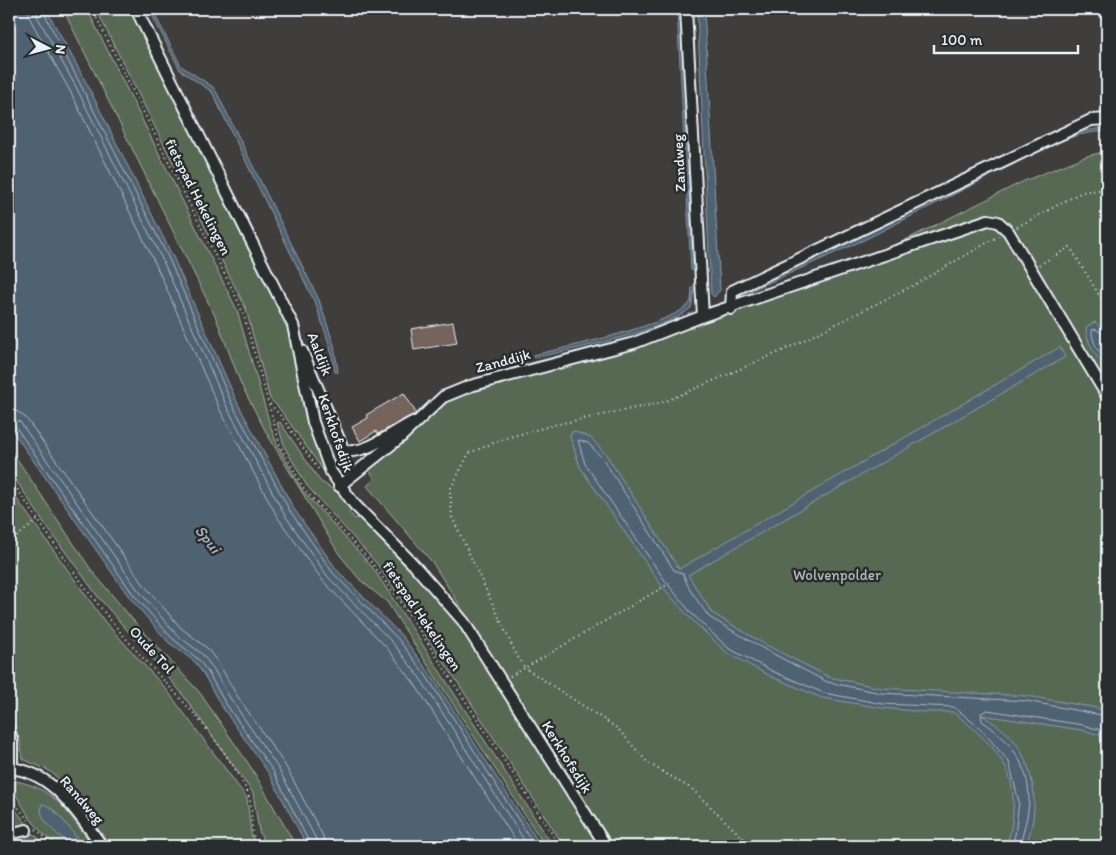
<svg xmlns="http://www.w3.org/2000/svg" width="1116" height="855" font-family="Itim,sans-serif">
	<rect width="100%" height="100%" fill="#403e3c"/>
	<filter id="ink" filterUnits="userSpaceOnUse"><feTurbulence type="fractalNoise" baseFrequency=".02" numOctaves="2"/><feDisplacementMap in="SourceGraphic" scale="10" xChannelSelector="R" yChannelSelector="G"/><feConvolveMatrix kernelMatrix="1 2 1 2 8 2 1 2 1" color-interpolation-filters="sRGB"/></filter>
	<g filter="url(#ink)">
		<path fill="#586952" stroke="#a0ada5" d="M 63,9 L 87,9 L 237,310 L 271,428 L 277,444 L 302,490 L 373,568 L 553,846 L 545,846 L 387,602 L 360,580 L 339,554 L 267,434 L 241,384 L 216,318 Z
			M 96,9 L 132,9 L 287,319 L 332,479 L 330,480 L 279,408 L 270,399 L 246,309 Z
			M 1107,151 L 1107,846 L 614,846 L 432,562 L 367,486 L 375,478 L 367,468 L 443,402 L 481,386 L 704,319 L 835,275 L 1024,181 L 1087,156 Z
			M 280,422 L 320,481 L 334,490 L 353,508 L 349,512 L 355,519 L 361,516 L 451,613 L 603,846 L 564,846 L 456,680 L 377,564 L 307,486 L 285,448 L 277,423 Z
			M 9,447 L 92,571 L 133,620 L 200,693 L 252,769 L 296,846 L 265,846 L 259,831 L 253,793 L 180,691 L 99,598 L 47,527 L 9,470 Z
			M 9,488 L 105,622 L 166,689 L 247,798 L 251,834 L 256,846 L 111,846 L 58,778 L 48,770 L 23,759 L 19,737 L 9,713 Z
			M 16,781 C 57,789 69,815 93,846 L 83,846 L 54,810 L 68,843 L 72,846 L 58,846 L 43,834 L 29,817 L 15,793 Z
			M 9,802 L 27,824 L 9,829 Z
			M 30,832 L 50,846 L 9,846 L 9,838 Z"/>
		<path fill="#506272" stroke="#8d9ba8" d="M 9,9 L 46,9 L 86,82 L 173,257 L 237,402 L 294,509 L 337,570 L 402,636 L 429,672 L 541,846 L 307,846 L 269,774 L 220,704 L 204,675 L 195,662 L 168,642 L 129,597 L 9,426 Z
			M 149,9 L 152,9 L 181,66 L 213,87 L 217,93 L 319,300 L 334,345 L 338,372 L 335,372 L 330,346 L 316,305 L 212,92 L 180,70 Z
			M 677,9 L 680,9 L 693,270 L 691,270 Z
			M 697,9 L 704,9 L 720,290 L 714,297 L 711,294 Z
			M 1107,127 L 1107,130 L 1078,135 L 1051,145 L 868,238 L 735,298 L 734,295 L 871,232 L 1051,141 L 1070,134 Z
			M 692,287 L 695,287 L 691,308 C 663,332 573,349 534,358 L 533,355 C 560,349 681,323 691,301 Z
			M 1095,322 L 1107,333 L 1107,369 C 1096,355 1087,346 1086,327 Z
			M 1060,347 L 1065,357 L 688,575 L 712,613 L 766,645 L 829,677 L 881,688 L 1027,696 L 1097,708 L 1107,712 L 1107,737 L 1082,730 L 982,715 C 993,723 1006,730 1015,742 C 1036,771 1040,813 1025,846 L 1006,846 C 1015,823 1017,786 1004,764 C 992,743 971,726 953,712 L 925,712 L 882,708 L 822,698 L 770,676 L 726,652 L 689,617 L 662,586 L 580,467 L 570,436 L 573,431 L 591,438 L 607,456 L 679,569 Z
			M 42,804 C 55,805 74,835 83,846 L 72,846 C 61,837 36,820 42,804 Z"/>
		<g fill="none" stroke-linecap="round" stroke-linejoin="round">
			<path stroke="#abb8c2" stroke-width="1" d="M 28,9 L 30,19 L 70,91 L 156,265 L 220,410 L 278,518 L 323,581 L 387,648 L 414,683 L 519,846
				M 36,9 L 37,16 L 76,87 L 163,261 L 227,407 L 284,514 L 328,577 L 393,643 L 420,678 L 528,846
				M 42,9 L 169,259 L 232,404 L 290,511 L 333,573 L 398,639 L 425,674 L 535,846
				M 1107,336 L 1095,329 L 1092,330 C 1092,344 1099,352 1107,362
				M 9,410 L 18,412 L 26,418 L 144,585 L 181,628 L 207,648 L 219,664 L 236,694 L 285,765 L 323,836 L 325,846
				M 9,418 L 20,422 L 138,590 L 176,634 L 202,654 L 213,668 L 230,698 L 278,768 L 316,839 L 317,846
				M 9,424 L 15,426 L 133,594 L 172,638 L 198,659 L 208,672 L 224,701 L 273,771 L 311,846
				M 1011,846 L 1015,835 L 1019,802 L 1009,762 L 981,729 L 954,707 L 883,704 L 824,693 L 772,671 L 728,648 L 692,614 L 666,582 L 585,464 L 578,440 L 588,443 L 603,459 L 674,570 L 683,574 L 690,590 L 709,617 L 764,649 L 827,682 L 881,693 L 1026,701 L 1107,716
				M 1021,846 C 1022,831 1029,816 1029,800 C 1029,764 1010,740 982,721 L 981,713 L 987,710 L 1083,725 L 1107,732"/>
		</g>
		<path fill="#74645b" stroke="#e8f1f8" d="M 453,322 L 457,343 L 414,350 L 411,329 Z
			M 404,393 L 416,413 L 378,434 L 376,431 L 360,441 L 352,427 L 368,418 L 366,415 Z"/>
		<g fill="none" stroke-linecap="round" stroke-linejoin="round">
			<g stroke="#e8f1f8" stroke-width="14">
				<path id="minor" d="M 136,9 L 293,325 L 313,422 L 331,472 L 354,504 L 413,564 L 463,621 L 606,846
					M 686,9 L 703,316
					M 731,309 L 732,291 L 1091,120 L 1107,119
					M 302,351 L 344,451 C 368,454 392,432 413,422
					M 339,486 L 402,436 L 443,397 L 470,386 L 634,343 L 703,316 L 988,220 L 998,222 L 1008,231 L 1107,396
					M 9,731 L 12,740 L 12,768
					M 9,768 C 53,771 78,814 102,846
					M 9,834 L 26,830"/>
			</g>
			<path stroke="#e8f1f8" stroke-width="2" stroke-dasharray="1 4" stroke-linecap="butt" d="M 92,9 L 238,301 L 245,319 L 280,445 L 304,489 L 372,563 L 408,613 L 560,846
				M 1017,227 L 1082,192 L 1107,189
				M 1039,265 L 1070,247 L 1107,308
				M 1101,297 L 1107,293
				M 270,404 L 280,415 L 319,470
				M 9,477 C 45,530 80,584 122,634 C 165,685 217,730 247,791 C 255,809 248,830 257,846
				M 9,543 L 38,520
				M 670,583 L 525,668 L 516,654 L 452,517 L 450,490 L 469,453 L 506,438 L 554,425 L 664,402 L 784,350 L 916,284 L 999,236
				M 510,676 L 525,668 L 617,728 L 648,763 L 692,789 L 743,838 L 754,846
				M 9,788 L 11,778
				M 9,796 L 28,820
				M 36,829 L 54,846"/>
			<use href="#minor" stroke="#2a2d2e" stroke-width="10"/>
		</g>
	</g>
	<g text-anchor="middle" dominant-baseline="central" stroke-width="5" stroke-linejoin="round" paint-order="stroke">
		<g font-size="15" fill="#e8f1f8" stroke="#2a2d2e">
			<text transform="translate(679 163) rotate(-93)">Zandweg</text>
			<text transform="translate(198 197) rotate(63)">fietspad Hekelingen</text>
			<text transform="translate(320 354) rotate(69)">Aaldijk</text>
			<text transform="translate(503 361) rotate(-15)">Zanddijk</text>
			<text transform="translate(336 433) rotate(71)">Kerkhofsdijk</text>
			<text transform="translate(422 616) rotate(56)">fietspad Hekelingen</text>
			<text transform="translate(152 650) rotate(47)">Oude Tol</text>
			<text transform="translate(567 757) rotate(58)">Kerkhofsdijk</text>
			<text transform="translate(82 800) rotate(49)">Randweg</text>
		</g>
		<g font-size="15" fill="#aebbb6" stroke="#2a2d2e">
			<text x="837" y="575">Wolvenpolder</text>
		</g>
		<g font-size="16" font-style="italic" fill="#abb8c2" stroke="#2a2d2e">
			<text transform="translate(208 539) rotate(52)">Spui</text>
		</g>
	</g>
	<rect width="1116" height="855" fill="none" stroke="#2a2d2e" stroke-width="30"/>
	<rect x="15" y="15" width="1086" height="825" fill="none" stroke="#e8f1f8" stroke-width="2" filter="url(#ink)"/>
	<g transform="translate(48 48) rotate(96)" stroke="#2a2d2e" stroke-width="4" paint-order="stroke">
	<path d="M0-4L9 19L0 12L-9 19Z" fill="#e8f1f8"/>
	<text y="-8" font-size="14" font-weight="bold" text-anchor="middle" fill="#e8f1f8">N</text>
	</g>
	<path d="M934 45v8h144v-8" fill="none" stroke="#e8f1f8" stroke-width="2.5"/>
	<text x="941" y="45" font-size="15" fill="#e8f1f8" stroke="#2a2d2e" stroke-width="4" paint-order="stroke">100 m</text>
</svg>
